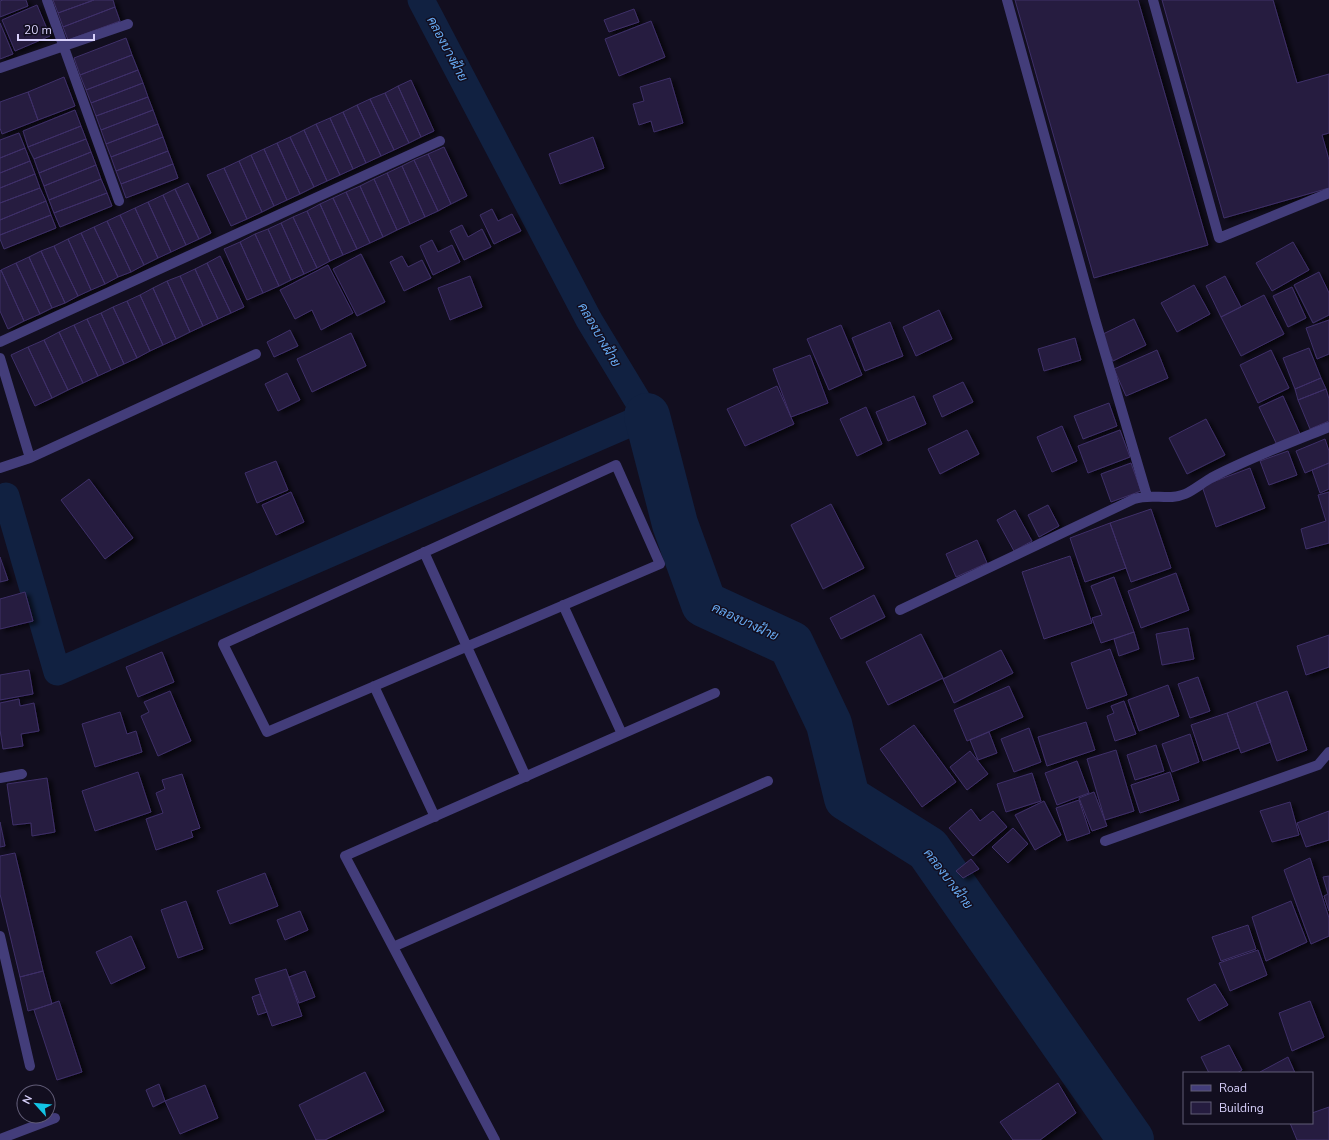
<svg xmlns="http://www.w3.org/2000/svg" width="1329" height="1140" font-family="'Nunito Sans',Sarabun,sans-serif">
	<defs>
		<filter id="shadow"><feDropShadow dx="4.5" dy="2.5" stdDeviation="2" flood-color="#0009"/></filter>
	</defs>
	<rect width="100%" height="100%" fill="#120e1f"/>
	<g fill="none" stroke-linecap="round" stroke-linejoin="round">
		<path stroke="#112141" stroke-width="27" d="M 6,496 L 57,672 L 647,416 L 589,320 L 421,0"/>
		<path stroke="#112141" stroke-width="46" d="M 647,416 L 675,524 L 704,604 L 791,644 L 829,724 L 847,798 L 928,849 L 1131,1140"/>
	</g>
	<path fill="#251c3f" stroke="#3f3069" filter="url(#shadow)" d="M 3,0 L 26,0 L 28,6 L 0,17 L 0,1 Z
		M 53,0 L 94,0 L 58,13 Z
		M 94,0 L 113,0 L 115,7 L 63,27 L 58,13 Z
		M 1015,0 L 1138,0 L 1208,245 L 1094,278 Z
		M 1162,0 L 1273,0 L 1297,83 L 1329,74 L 1329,133 L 1322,135 L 1329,160 L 1329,188 L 1224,218 Z
		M 37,5 L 50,36 L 15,51 L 2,20 Z
		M 115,7 L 120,21 L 68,40 L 63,27 Z
		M 634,9 L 639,22 L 609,32 L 604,20 Z
		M 651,21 L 665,57 L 619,76 L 605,39 Z
		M 0,23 L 13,54 L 0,59 Z
		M 126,38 L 132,55 L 80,75 L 74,58 Z
		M 132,55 L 138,70 L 86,90 L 80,75 Z
		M 138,70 L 143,83 L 91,103 L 86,90 Z
		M 64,77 L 75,106 L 38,120 L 28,92 Z
		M 670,78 L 683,123 L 654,132 L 651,121 L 639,125 L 633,104 L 644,101 L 640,87 Z
		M 411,80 L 434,131 L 421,137 L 398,86 Z
		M 143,83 L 148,97 L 96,116 L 91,103 Z
		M 398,86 L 421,137 L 409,143 L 385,93 Z
		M 28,92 L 38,120 L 2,134 L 0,128 L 0,102 Z
		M 385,93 L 409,143 L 394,150 L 370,99 Z
		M 148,97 L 153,110 L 101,130 L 96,116 Z
		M 370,99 L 394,150 L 381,156 L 357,105 Z
		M 357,105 L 381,156 L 366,163 L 343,112 Z
		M 75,110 L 81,126 L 28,147 L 23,131 Z
		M 153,110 L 158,124 L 106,144 L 101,130 Z
		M 343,112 L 366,163 L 353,169 L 330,118 Z
		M 330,118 L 353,169 L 340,175 L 316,124 Z
		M 158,124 L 163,137 L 111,157 L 106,144 Z
		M 316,124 L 340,175 L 327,181 L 304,130 Z
		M 81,126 L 86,139 L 34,159 L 28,147 Z
		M 304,130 L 327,181 L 314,187 L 290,137 Z
		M 19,133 L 25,148 L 0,158 L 0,140 Z
		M 163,137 L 168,151 L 116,171 L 111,157 Z
		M 290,137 L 314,187 L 300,194 L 277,143 Z
		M 593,137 L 604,168 L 560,184 L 549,154 Z
		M 86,139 L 91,152 L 39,173 L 34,159 Z
		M 277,143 L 300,194 L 287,200 L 264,149 Z
		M 444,147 L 467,196 L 451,204 L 428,154 Z
		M 25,148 L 30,161 L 0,173 L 0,158 Z
		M 264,149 L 287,200 L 274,206 L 251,155 Z
		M 168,151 L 173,164 L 121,184 L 116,171 Z
		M 91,152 L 96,165 L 44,186 L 39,173 Z
		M 428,154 L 451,204 L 438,211 L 414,160 Z
		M 251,155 L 274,206 L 262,212 L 239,161 Z
		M 414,160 L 438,211 L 425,217 L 402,166 Z
		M 30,161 L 35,174 L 0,188 L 0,173 Z
		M 239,161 L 262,212 L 247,219 L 224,168 Z
		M 173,164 L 178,178 L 126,198 L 121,184 Z
		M 96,165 L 101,179 L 49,200 L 44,186 Z
		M 402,166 L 425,217 L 410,224 L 387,173 Z
		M 224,168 L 247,219 L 231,226 L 207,175 Z
		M 387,173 L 410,224 L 397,230 L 374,179 Z
		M 35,174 L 40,188 L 0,203 L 0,188 Z
		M 101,179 L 107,193 L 54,213 L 49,200 Z
		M 374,179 L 397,230 L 383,237 L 360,186 Z
		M 188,183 L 211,233 L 199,239 L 175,189 Z
		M 360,186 L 383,237 L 370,243 L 346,192 Z
		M 40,188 L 46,201 L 0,220 L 0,203 Z
		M 175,189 L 199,239 L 186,245 L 163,195 Z
		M 346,192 L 370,243 L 357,249 L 333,198 Z
		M 107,193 L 112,206 L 60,227 L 54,213 Z
		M 163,195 L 186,245 L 171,252 L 148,202 Z
		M 333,198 L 357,249 L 343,255 L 320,204 Z
		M 46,201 L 51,215 L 0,235 L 0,220 Z
		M 148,202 L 171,252 L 158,258 L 135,208 Z
		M 320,204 L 343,255 L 330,261 L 307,211 Z
		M 135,208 L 158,258 L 144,265 L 120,215 Z
		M 492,209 L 498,221 L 512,214 L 521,231 L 494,244 L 480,215 Z
		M 307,211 L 330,261 L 317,268 L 293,217 Z
		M 51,215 L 56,228 L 4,249 L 0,239 L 0,235 Z
		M 120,215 L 144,265 L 131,272 L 107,221 Z
		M 293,217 L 317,268 L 304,274 L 281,223 Z
		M 107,221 L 131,272 L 118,277 L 94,227 Z
		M 281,223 L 304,274 L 291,280 L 268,229 Z
		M 462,225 L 468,237 L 482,229 L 491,247 L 464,260 L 450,231 Z
		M 94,227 L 118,277 L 105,284 L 81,233 Z
		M 268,229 L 291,280 L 279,286 L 255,234 Z
		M 81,233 L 105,284 L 91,290 L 68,239 Z
		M 255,234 L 279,286 L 263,293 L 240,242 Z
		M 68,239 L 91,290 L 78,296 L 54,246 Z
		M 432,240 L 438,252 L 452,245 L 460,262 L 433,275 L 420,246 Z
		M 240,242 L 263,293 L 247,300 L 224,249 Z
		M 1293,242 L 1309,270 L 1272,291 L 1256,263 Z
		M 54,246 L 78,296 L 65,303 L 41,251 Z
		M 41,251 L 65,303 L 52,308 L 29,257 Z
		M 361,254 L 385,302 L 357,316 L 333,269 Z
		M 220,256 L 244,307 L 231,313 L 207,263 Z
		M 402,256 L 408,267 L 422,260 L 431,278 L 404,291 L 390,262 Z
		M 29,257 L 52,308 L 40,314 L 16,263 Z
		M 16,263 L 40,314 L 24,321 L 1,270 Z
		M 207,263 L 231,313 L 218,319 L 195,269 Z
		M 328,265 L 353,313 L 321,330 L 312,310 L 295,319 L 280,290 Z
		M 195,269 L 218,319 L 203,326 L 180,276 Z
		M 1,270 L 24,321 L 8,329 L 0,311 L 0,271 Z
		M 1319,272 L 1329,293 L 1329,315 L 1313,323 L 1294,285 Z
		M 180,276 L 203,326 L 190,332 L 167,281 Z
		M 470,276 L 482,307 L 450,320 L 438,288 Z
		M 1225,276 L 1241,307 L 1221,317 L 1206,286 Z
		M 167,281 L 190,332 L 176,339 L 153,288 Z
		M 1194,285 L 1210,314 L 1177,332 L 1161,303 Z
		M 1292,287 L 1306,318 L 1288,327 L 1273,296 Z
		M 153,288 L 176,339 L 163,345 L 140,295 Z
		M 140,295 L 163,345 L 150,351 L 127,301 Z
		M 1264,295 L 1284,334 L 1241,356 L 1221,317 Z
		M 127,301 L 150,351 L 137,358 L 113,307 Z
		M 113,307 L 137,358 L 124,364 L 101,313 Z
		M 939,310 L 952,339 L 916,356 L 903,327 Z
		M 101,313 L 124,364 L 111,370 L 87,319 Z
		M 87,319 L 111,370 L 98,376 L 74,325 Z
		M 1134,319 L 1146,345 L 1113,361 L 1101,335 Z
		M 1329,320 L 1329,354 L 1317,359 L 1306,328 Z
		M 890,322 L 903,356 L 865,371 L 852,338 Z
		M 74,325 L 98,376 L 83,383 L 59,332 Z
		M 841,325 L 862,375 L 829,390 L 807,339 Z
		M 290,330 L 298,346 L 274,357 L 267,342 Z
		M 59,332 L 83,383 L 68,390 L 44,340 Z
		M 351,333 L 366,366 L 312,392 L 297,359 Z
		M 1075,338 L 1081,360 L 1044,371 L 1038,349 Z
		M 44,340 L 68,390 L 52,398 L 28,347 Z
		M 28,347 L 52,398 L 35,406 L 11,355 Z
		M 1309,348 L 1321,378 L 1295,389 L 1283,358 Z
		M 1157,350 L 1168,378 L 1126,396 L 1114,369 Z
		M 1271,350 L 1289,388 L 1258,403 L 1240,365 Z
		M 810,355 L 828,403 L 791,417 L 773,369 Z
		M 287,373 L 300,400 L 278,411 L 265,384 Z
		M 1321,378 L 1326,389 L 1298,400 L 1295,389 Z
		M 963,382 L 973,402 L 942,417 L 933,396 Z
		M 777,386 L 794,424 L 745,446 L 727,409 Z
		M 1326,389 L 1329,399 L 1329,421 L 1310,429 L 1298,400 Z
		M 914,396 L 926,424 L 888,441 L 876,412 Z
		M 1283,396 L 1300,434 L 1277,445 L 1259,407 Z
		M 1109,403 L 1117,426 L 1083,439 L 1074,416 Z
		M 866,407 L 882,444 L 857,456 L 840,419 Z
		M 1206,419 L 1225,455 L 1187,474 L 1169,438 Z
		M 1062,426 L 1077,461 L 1052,472 L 1037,437 Z
		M 967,430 L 979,454 L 940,474 L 928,449 Z
		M 1120,430 L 1130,457 L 1088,473 L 1078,446 Z
		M 1325,439 L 1329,451 L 1329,463 L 1305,473 L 1296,451 Z
		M 1288,451 L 1297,475 L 1269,485 L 1260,461 Z
		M 276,461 L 288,490 L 257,503 L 245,473 Z
		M 1131,463 L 1141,491 L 1111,502 L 1101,474 Z
		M 1329,463 L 1329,489 L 1320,493 L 1312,470 Z
		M 1250,468 L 1265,508 L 1216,527 L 1202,486 Z
		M 89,479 L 133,538 L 105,559 L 61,500 Z
		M 291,492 L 304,522 L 276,535 L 262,505 Z
		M 1329,492 L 1329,543 L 1306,549 L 1301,529 L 1326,521 L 1318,495 Z
		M 831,504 L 864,568 L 823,589 L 791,525 Z
		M 1048,505 L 1059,526 L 1039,537 L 1028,515 Z
		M 1151,509 L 1171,568 L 1131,582 L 1110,523 Z
		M 1015,510 L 1032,541 L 1014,551 L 997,520 Z
		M 1110,523 L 1126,568 L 1085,582 L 1070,538 Z
		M 977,540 L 987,563 L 956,577 L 946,554 Z
		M 1070,556 L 1092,623 L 1044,639 L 1022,572 Z
		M 0,557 L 8,580 L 0,582 Z
		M 1176,573 L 1189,610 L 1141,628 L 1128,591 Z
		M 1114,577 L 1134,632 L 1101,643 L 1092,618 L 1102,615 L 1091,586 Z
		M 25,592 L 33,621 L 0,629 L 0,599 Z
		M 874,595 L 885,617 L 841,639 L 830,618 Z
		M 1188,628 L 1194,659 L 1162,665 L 1156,634 Z
		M 1134,632 L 1139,649 L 1119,656 L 1114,639 Z
		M 921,634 L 943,678 L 888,705 L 866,662 Z
		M 1329,635 L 1329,667 L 1306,675 L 1297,646 Z
		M 1110,649 L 1127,695 L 1087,709 L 1071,663 Z
		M 1001,650 L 1013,673 L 954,703 L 943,679 Z
		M 162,652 L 174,682 L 138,697 L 126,667 Z
		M 29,670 L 33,694 L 0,700 L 0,675 Z
		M 1198,677 L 1210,711 L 1190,718 L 1178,684 Z
		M 1168,685 L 1179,716 L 1139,731 L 1128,700 Z
		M 1009,686 L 1023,717 L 967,741 L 954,710 Z
		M 170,691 L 191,741 L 158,756 L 141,716 L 149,712 L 144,702 Z
		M 1287,691 L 1307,750 L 1277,761 L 1256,702 Z
		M 19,699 L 20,706 L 34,703 L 39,731 L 21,734 L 23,746 L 3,749 L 0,730 L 0,703 Z
		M 1124,701 L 1136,734 L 1115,741 L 1107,716 L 1114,713 L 1111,706 Z
		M 1256,702 L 1271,742 L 1241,753 L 1227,713 Z
		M 120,712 L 127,734 L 136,731 L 142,752 L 95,767 L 82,724 Z
		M 1227,713 L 1239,748 L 1203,761 L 1191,725 Z
		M 1086,722 L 1095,750 L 1047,766 L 1038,737 Z
		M 914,725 L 956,782 L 922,807 L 880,749 Z
		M 1029,728 L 1041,762 L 1014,772 L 1001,739 Z
		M 989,732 L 997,753 L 978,760 L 970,740 Z
		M 1190,734 L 1199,762 L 1172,772 L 1162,744 Z
		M 1156,745 L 1164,771 L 1135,780 L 1127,755 Z
		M 1116,750 L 1134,811 L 1105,820 L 1087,759 Z
		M 970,751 L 988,774 L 967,790 L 950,767 Z
		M 1077,761 L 1089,793 L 1057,805 L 1045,773 Z
		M 138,772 L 151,812 L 95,831 L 82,791 Z
		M 1170,772 L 1179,800 L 1140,813 L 1131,785 Z
		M 1032,773 L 1041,801 L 1006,812 L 997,784 Z
		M 182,774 L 200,828 L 191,831 L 193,837 L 156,850 L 146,819 L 163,813 L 156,793 L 165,789 L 162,780 Z
		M 47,778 L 55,832 L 32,836 L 31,823 L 13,825 L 7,784 Z
		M 1094,792 L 1107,826 L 1092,831 L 1079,798 Z
		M 1079,800 L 1090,833 L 1067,841 L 1056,808 Z
		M 1044,801 L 1061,835 L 1035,850 L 1015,815 Z
		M 1290,802 L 1299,835 L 1272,842 L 1260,811 Z
		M 971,809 L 980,821 L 993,811 L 1007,827 L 973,856 L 949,828 Z
		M 1329,811 L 1329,840 L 1306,847 L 1297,823 Z
		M 0,822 L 5,846 L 0,847 Z
		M 1013,828 L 1028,844 L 1008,863 L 992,847 Z
		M 15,853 L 43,971 L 20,977 L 0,894 L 0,856 Z
		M 1310,858 L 1329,918 L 1329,936 L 1311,944 L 1284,870 Z
		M 971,859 L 979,869 L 963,878 L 956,871 Z
		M 265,873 L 278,906 L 230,924 L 217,891 Z
		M 1329,876 L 1329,911 L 1324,896 L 1328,894 L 1323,877 Z
		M 186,901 L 203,949 L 178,958 L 161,910 Z
		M 1291,901 L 1307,942 L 1266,961 L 1252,917 Z
		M 300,911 L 308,930 L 285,940 L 277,920 Z
		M 1248,925 L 1256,949 L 1221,961 L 1212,937 Z
		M 131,936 L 145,968 L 111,984 L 96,952 Z
		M 1258,950 L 1267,975 L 1230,991 L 1219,963 Z
		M 286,969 L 302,1016 L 272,1026 L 255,979 Z
		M 43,971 L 52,1004 L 28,1011 L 20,977 Z
		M 305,971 L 315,997 L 299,1003 L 289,977 Z
		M 1215,984 L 1228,1005 L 1199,1021 L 1187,999 Z
		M 260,994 L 267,1012 L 258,1015 L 252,997 Z
		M 59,1001 L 82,1072 L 57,1080 L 34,1010 Z
		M 1310,1001 L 1324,1037 L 1292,1051 L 1279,1013 Z
		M 1229,1045 L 1242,1070 L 1237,1073 L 1209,1073 L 1201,1057 Z
		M 1288,1057 L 1295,1073 L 1260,1073 L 1260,1072 Z
		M 365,1072 L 384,1111 L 325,1140 L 316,1140 L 299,1105 Z
		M 1058,1083 L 1076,1113 L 1040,1140 L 1013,1140 L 1000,1122 Z
		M 159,1084 L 165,1101 L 153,1107 L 146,1090 Z
		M 205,1085 L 218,1118 L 180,1134 L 165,1101 Z
		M 1329,1107 L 1329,1140 L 1297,1140 L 1290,1123 L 1312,1123 L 1312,1113 Z"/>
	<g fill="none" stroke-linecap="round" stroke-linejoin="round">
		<path stroke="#433d7a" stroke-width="10" d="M 47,0 L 119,201
			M 1007,0 L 1095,319 L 1147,496
			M 1153,0 L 1219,238 L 1329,193
			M 0,68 L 128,24
			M 0,342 L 440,141
			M 0,358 L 30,458 L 0,468
			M 30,458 L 256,354
			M 616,465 L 660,564 L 267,732 L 223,644 Z
			M 424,552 L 526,777
			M 563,605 L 622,734
			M 900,610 L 1134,499 C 1151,493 1169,501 1185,494 C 1194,490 1202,483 1211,478 C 1249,458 1289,443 1329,427
			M 374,686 L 435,817
			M 0,778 L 22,774
			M 1105,841 L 1318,765 L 1329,752
			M 0,936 L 30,1066
			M 393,947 L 768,781
			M 0,1139 L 55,1118
			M 495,1140 L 345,856 L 715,693"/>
	</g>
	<g text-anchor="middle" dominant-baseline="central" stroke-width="3" stroke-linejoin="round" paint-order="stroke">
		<g font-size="13" font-style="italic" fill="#67aaf2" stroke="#120e1f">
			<text transform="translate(447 49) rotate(62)">คลองบางฝ้าย</text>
			<text transform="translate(599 335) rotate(60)">คลองบางฝ้าย</text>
			<text transform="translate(745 622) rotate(25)">คลองบางฝ้าย</text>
			<text transform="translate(948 879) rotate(53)">คลองบางฝ้าย</text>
		</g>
	</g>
	<rect x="1183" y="1072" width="130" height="52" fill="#120e1f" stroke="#615c77"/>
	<rect x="1191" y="1085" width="20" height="6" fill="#433d7a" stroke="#615c77"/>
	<text x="1219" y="1092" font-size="12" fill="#d8d1fb">Road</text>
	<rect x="1191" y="1102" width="20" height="12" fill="#251c3f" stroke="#615c77"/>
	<text x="1219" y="1112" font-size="12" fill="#d8d1fb">Building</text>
	<g transform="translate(36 1104) rotate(297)"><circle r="19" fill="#120e1f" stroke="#615c77"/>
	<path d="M0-3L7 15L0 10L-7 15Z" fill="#13c4e5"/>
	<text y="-6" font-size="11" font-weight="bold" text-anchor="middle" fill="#d8d1fb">N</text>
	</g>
	<path d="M18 34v6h76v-6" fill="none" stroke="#d8d1fb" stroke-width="2"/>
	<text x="24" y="34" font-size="12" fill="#d8d1fb" stroke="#120e1f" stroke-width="3" paint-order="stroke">20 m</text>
</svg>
